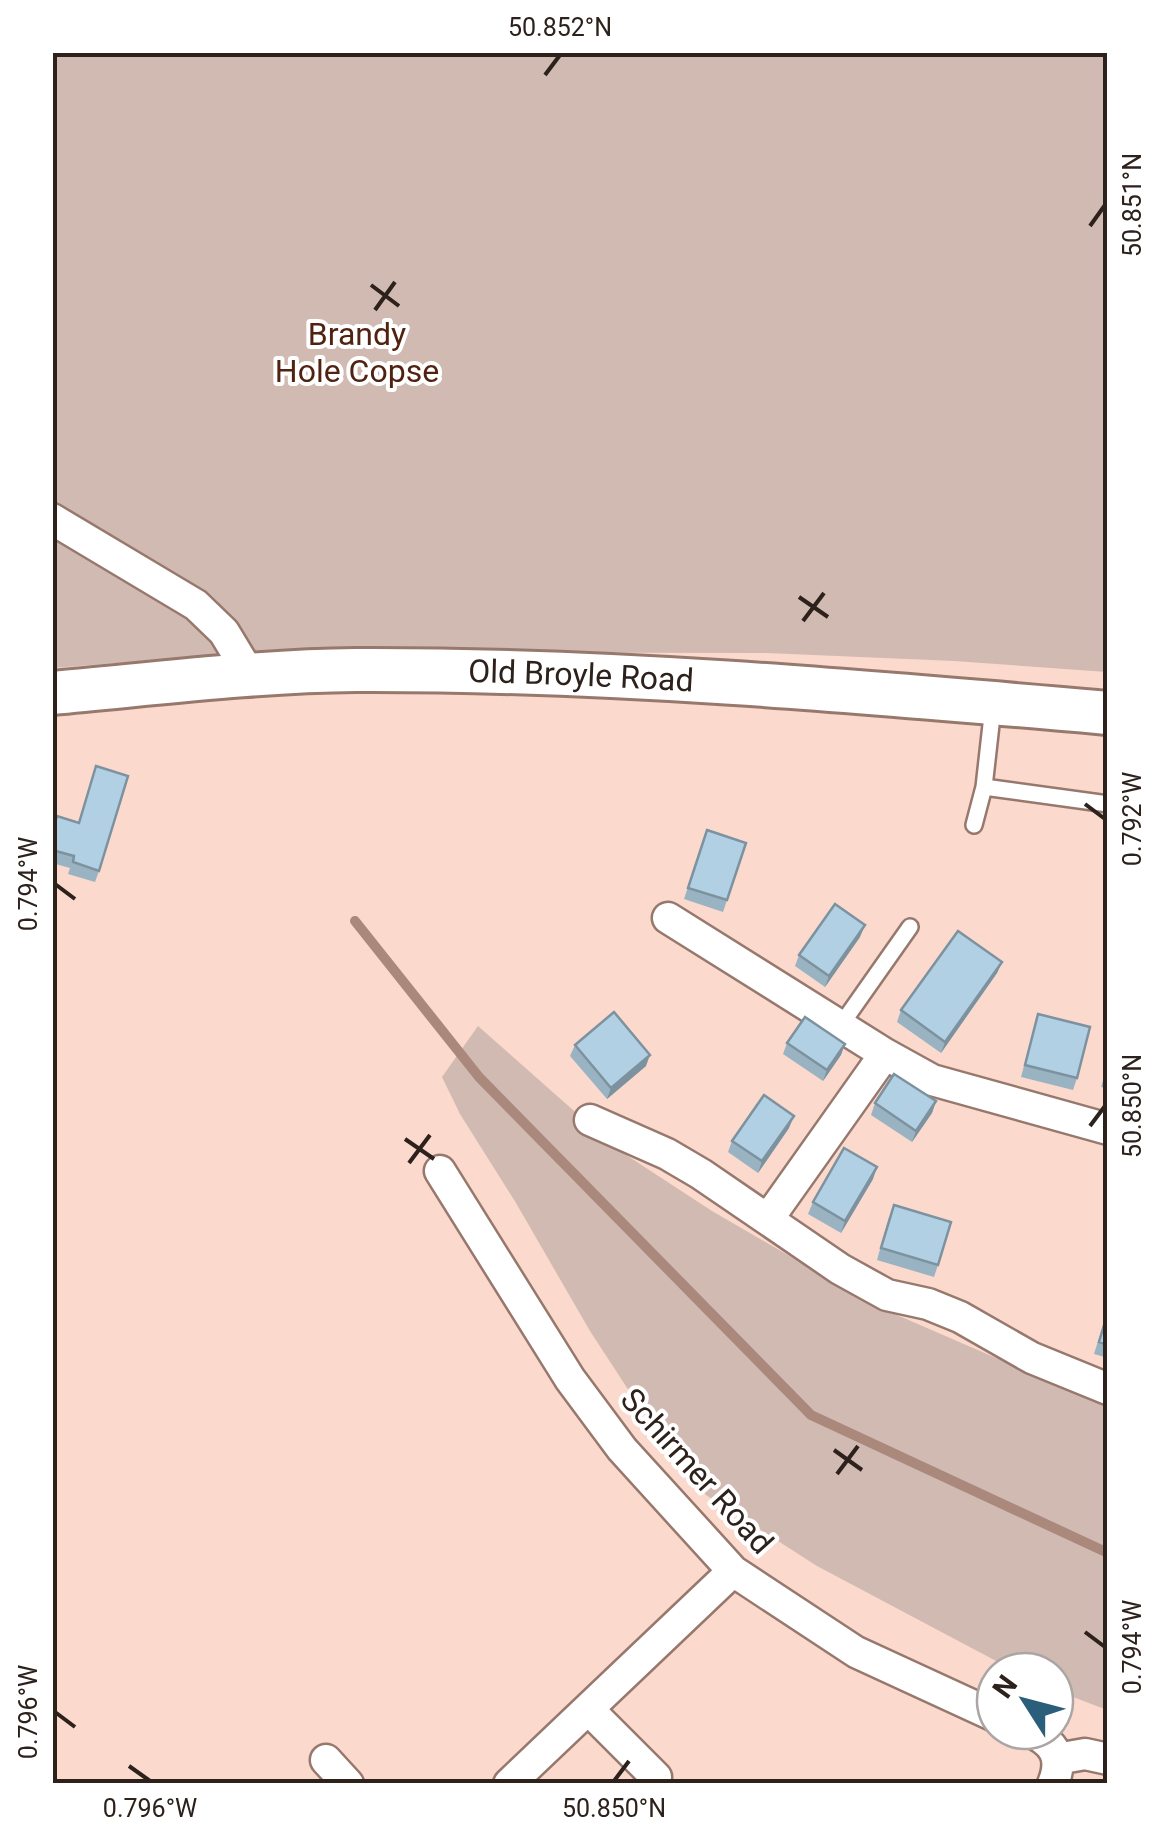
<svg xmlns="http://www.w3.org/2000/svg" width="1160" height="1836" font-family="Roboto,sans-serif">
	<rect width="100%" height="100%" fill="#fbd9cd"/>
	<path fill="#d1bab2" d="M 53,53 L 1107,53 L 1107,672 L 954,661 L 767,653 L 257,652 L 53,668 Z
		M 478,1026 L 617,1149 L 712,1211 L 874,1305 L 1107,1406 L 1107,1710 L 1055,1690 L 1055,1671 L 1015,1671 L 817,1566 L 706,1495 L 648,1420 L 590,1331 L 516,1203 L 460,1114 L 442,1077 Z"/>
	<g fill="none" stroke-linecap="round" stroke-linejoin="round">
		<path stroke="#ab887c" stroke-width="10" d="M 355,921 L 479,1077 L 811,1415 L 1108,1553"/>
		<g stroke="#97786d" stroke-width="20">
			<path id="lane" d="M 984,787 L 1108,804
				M 974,825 L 984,787 L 993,707
				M 841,1025 L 910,927"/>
		</g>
		<g stroke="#97786d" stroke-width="35">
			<path id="street" d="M 52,519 L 196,605 L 224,632 L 250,675
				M 668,918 L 885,1054 L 932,1080 L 1108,1129
				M 590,1120 L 667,1154 L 701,1174 L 840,1269 L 887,1295 L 928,1304 L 960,1317 L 1032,1358 L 1108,1389
				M 440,1171 L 570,1379 L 622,1449 L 733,1571 L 856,1652 L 995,1716
				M 768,1219 L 885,1054
				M 588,1709 L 656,1777
				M 1029,1731 C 1054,1742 1064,1757 1053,1784
				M 1057,1759 L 1085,1754 L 1108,1759
				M 326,1760 L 348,1784
				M 509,1784 L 733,1571"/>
		</g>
		<g stroke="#97786d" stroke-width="48">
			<g id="secondary">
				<path id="s1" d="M 52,693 C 153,684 255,671 356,670 C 607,669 857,691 1108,713"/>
			</g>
		</g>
		<use href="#lane" stroke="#fff" stroke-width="15"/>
		<use href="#street" stroke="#fff" stroke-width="30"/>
		<use href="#secondary" stroke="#fff" stroke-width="42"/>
	</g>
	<path fill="#99b3c3" d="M 57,816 L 99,871 L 95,882 L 68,874 L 70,868 L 52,863 L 52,829 Z
		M 707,830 L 746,843 L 723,912 L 684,899 Z
		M 860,937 L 825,987 L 795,966 L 799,955 Z
		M 1002,962 L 997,973 L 941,1053 L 897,1022 L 901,1010 Z
		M 1038,1014 L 1077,1078 L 1073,1090 L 1021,1077 Z
		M 787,1043 L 841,1055 L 823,1081 L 783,1054 Z
		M 575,1045 L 646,1066 L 607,1099 L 570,1056 Z
		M 1108,1063 L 1108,1089 L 1101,1087 Z
		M 936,1101 L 932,1113 L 912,1142 L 871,1115 L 875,1103 Z
		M 789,1128 L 758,1173 L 728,1152 L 732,1141 Z
		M 873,1179 L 841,1233 L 808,1214 L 813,1202 Z
		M 889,1217 L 938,1265 L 934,1277 L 877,1260 Z
		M 1108,1309 L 1108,1358 L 1094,1354 Z"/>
	<path fill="#7d929f" d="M 865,925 L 860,937 L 825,987 L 829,976 Z
		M 1002,962 L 997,973 L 941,1053 L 945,1042 Z
		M 845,1044 L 841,1055 L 823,1081 L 827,1070 Z
		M 650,1055 L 646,1066 L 607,1099 L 611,1088 Z
		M 936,1101 L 932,1113 L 912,1142 L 916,1131 Z
		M 794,1116 L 789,1128 L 758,1173 L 762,1161 Z
		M 877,1167 L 873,1179 L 841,1233 L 845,1221 Z"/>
	<path fill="#b2d0e3" stroke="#7d929f" stroke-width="2.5" d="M 96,766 L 128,776 L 99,871 L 73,862 L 74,856 L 52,850 L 52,831 L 57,816 L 79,823 Z
		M 707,830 L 746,843 L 727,900 L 688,888 Z
		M 835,904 L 865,925 L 829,976 L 799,955 Z
		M 958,931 L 1002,962 L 945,1042 L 901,1010 Z
		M 614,1012 L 650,1055 L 611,1088 L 575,1045 Z
		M 1038,1014 L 1090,1027 L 1077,1078 L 1025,1065 Z
		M 805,1017 L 845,1044 L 827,1070 L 787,1043 Z
		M 894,1074 L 936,1101 L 916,1131 L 875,1103 Z
		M 764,1095 L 794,1116 L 762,1161 L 732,1141 Z
		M 844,1148 L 877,1167 L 845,1221 L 813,1202 Z
		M 894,1205 L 951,1222 L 938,1265 L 881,1248 Z
		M 1108,1312 L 1108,1345 L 1099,1342 Z"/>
	<path fill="none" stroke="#2d211c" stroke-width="4" d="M 545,75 L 560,55M 1090,226 L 1105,205M 371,285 L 399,306M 375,310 L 395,282M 799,597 L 828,617M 803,621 L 824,593M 1085,804 L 1105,819M 55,884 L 75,899M 1090,1126 L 1105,1106M 405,1139 L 434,1159M 409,1163 L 430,1135M 834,1450 L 862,1470M 837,1474 L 858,1446M 1085,1632 L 1105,1647M 55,1712 L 75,1727M 129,1766 L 150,1781M 614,1781 L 629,1761"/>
	<g text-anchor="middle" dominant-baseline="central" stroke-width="8" stroke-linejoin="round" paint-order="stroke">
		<g font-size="32" fill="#512211" stroke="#fff">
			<text x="357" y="334">Brandy<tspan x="357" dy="37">Hole Copse</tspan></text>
		</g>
		<g font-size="32" fill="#2d211c" stroke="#fff">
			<text stroke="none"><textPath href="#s1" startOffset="530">Old Broyle Road</textPath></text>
			<text transform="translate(697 1471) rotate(48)">Schirmer Road</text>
		</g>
	</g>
	<rect width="1160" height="1836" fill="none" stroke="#ffffff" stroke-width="110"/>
	<g transform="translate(1025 1701) rotate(306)"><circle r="48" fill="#ffffff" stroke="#aba6a4" stroke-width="2.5"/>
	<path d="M0-8L18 38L0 25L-18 38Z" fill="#2b5e7b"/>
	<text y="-15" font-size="28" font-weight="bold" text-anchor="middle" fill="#2d211c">N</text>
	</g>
	<rect x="55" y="55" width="1050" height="1726" fill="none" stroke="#2d211c" stroke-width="4"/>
	<g font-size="25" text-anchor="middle" fill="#2d211c">
		<text x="560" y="36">50.852°N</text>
		<text transform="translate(1132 205) rotate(-90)" y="9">50.851°N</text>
		<text transform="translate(1132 819) rotate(-90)" y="9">0.792°W</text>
		<text transform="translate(28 884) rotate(-90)" y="9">0.794°W</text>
		<text transform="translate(1132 1106) rotate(-90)" y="9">50.850°N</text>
		<text transform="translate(1132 1647) rotate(-90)" y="9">0.794°W</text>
		<text transform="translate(28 1712) rotate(-90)" y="9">0.796°W</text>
		<text x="150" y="1817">0.796°W</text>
		<text x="614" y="1817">50.850°N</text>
	</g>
</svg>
